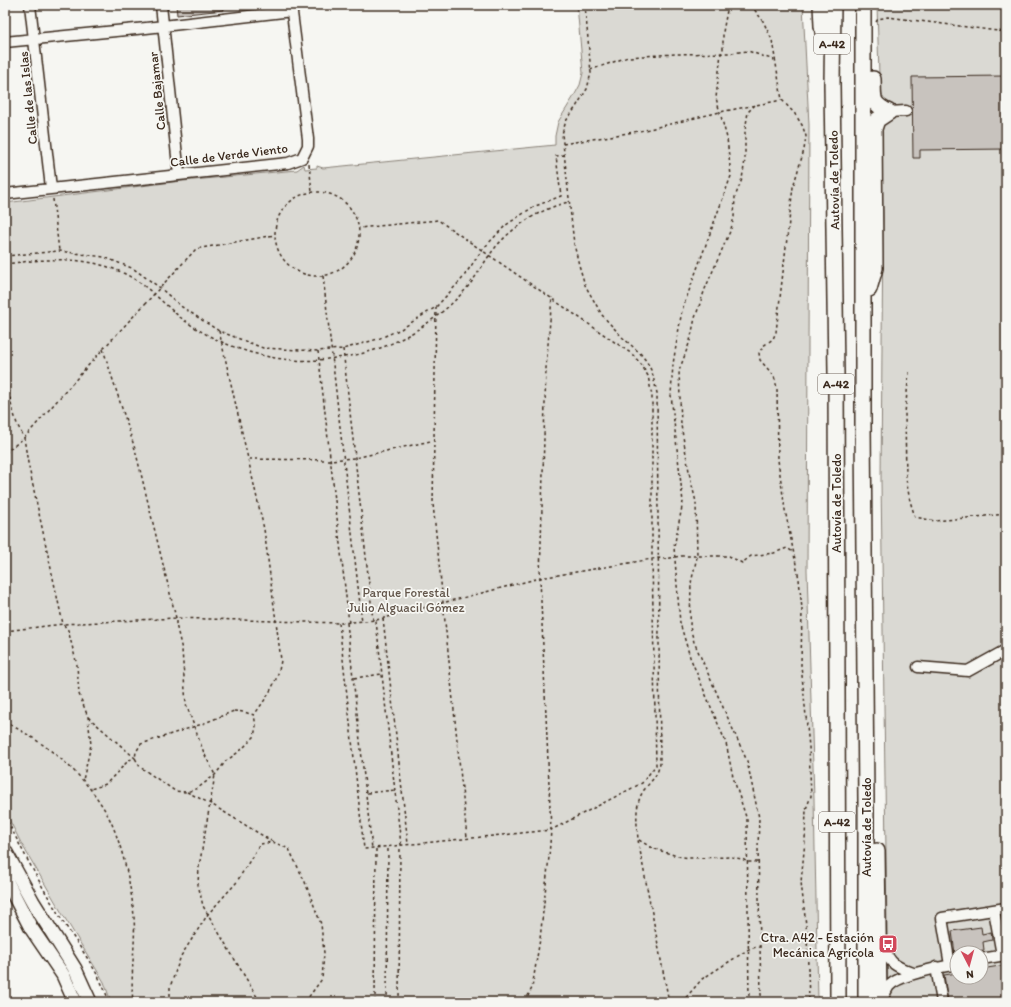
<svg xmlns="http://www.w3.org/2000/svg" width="1011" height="1007" font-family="Itim,sans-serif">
	<rect width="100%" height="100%" fill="#f6f6f2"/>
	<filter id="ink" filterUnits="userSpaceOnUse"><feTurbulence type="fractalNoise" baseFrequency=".025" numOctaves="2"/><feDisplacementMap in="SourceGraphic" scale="8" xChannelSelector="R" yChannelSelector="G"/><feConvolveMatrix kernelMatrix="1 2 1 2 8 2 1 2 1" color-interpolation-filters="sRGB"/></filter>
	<g filter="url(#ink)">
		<path fill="#dad9d3" stroke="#8a8278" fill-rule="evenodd" d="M 577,5 L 803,5 L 809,125 L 807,570 L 814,799 L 818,1002 L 111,1002 L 104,982 L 63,915 L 21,843 L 5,811 L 5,203 L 173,182 L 297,170 L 304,165 L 305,169 L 317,168 L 317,166 L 323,168 L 555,145 L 555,136 L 558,122 L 574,96 L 580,85 L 583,73 Z
			M 877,5 L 1006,5 L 1006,1002 L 888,1002 L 881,480 L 883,217 ZM 957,953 L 981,953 L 981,977 L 957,977 Z"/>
		<path fill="#c8c3be" stroke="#3b2a1e" d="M 176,5 L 223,5 L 224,10 L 177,15 Z
			M 1005,76 L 1006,149 L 920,150 L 920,158 L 913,158 L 912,77 Z
			M 981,927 L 982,934 L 991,932 L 992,940 L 983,942 L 984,950 L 955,954 L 952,931 Z
			M 1006,965 L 1006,1002 L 948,1002 L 944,975 L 957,973 L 957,977 L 981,977 L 981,969 Z"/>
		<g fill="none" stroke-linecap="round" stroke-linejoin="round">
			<g stroke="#3b2a1e" stroke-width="13">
				<path id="minor" d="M 30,5 L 51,188
					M 161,5 L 179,175
					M 5,42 L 146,28 L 292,11
					M 889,112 L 906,111
					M 5,194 L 288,163 L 302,158 L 308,146 L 308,139 L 291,5
					M 918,667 L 968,671 L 1006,650
					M 994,910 L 1002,955
					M 884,947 C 889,964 897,967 913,973
					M 981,959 L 1006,955
					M 950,965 L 942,918 L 1006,908
					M 936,967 L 942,1002
					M 883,997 C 885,994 887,989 889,986 C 900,974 941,967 957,964"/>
			</g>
			<g stroke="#3b2a1e" stroke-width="16">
				<path id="major" d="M 5,851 L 33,902 L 75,969 L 90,1002
					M 5,878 L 31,928 L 63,975 L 75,1002"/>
			</g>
			<g stroke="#3b2a1e" stroke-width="18">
				<path id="highway" d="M 821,5 L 822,26 L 825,44
					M 833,5 L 832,84 L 836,373 L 838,1002
					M 863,5 L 863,425 L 866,802 L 866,1002
					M 873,79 C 874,98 870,103 889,112
					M 869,289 L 875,268 L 874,129 L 877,120 L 889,112
					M 877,851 L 879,1002"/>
			</g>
			<path stroke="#3b2a1e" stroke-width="1.5" stroke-dasharray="3 3" stroke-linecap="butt" d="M 585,5 L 591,73 L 587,89 L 576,107 L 566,121 L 562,134 L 574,244 L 579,265 L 585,285 L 602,315 L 622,337 L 640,353 L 647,362 L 652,372 L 657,393 L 660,764 C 656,779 652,779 644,790 C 634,804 637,823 638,840 L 669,1002
				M 728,5 L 723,32 L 723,50 L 721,53 L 716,98 L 727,138 L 731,176 L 682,310 L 673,364 L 671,395 L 683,502 L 674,547 L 680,623 L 690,657 L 726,743 L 733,777 L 747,820 L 749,1002
				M 751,5 L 763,21 L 772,40 L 782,100 L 795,114 L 802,125 L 806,136 L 804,150 L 793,187 L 776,332 L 773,339 L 763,346 L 759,353 L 760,360 L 774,376 L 777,388 L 778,460 L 785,510 L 799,579 L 802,609 L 801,665 L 809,747 L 811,796 L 806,809 L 805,841 L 801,882 L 807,934 L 809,1002
				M 876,22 L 878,19 L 888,17 L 1006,32
				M 590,70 L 628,57 L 675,54 L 731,53 L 748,51 L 774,60
				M 755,105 L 748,112 L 745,131 L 745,160 L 742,179 L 735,197 L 734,217 L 731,229 L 705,289 L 695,318 L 690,341 L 679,371 L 681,425 L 690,477 L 696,502 L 697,557 L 691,583 L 690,627 L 694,642 L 747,761 L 759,818 L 758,848 L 761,995 L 763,1002
				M 563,144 L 645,130 L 720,112 L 782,100
				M 309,164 L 312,192
				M275 234a42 42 0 1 1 84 0a42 42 0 1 1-84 0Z
				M 53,199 L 59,251
				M 5,256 L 59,251 L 104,257 L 134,269 L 159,287 L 182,307 L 219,331 L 263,348 L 318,351 L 343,349 L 378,339 L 401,329 L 436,307 L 462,279 L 482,250 L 506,225 L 533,207 L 561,196 L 556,156 L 564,155
				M 5,264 C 45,259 86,255 123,273 C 143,282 158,298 174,312 C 212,345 270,364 319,360 C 334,358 350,357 364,353 C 401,344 440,318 465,290 C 477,277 484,261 495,248 C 513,226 542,208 569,202
				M 323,276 L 362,622
				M 436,307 L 433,504 L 467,838
				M 219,331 L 264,529 L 281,660 C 278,682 267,697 254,715
				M 103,349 L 135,449 L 176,618 L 176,624 L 182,650 L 186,704 L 204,753 L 215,775 L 199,867 L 198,884 L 203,906 L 260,1002
				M 343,349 L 373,620
				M 318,351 L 349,623
				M 5,368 L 11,404 L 17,424 L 24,438 L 28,463 L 63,624 L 68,630 L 77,665 L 79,694 L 88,717 L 91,745 L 83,780
				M 909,372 L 905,413 L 906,479 L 910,501 L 915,517 L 935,521 L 1006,514
				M 5,453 L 24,438 L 103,349 L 196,249 L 275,235
				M 249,459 L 331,460 L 355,458 L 435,440
				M 383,618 L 408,844
				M 376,621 L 401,845
				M 339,623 L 364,849 L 551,830 L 642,783 L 656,765 L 652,559 L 652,396 L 648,376 L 641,364 L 632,354 L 438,220 L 359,228
				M 347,623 L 372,849
				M 5,631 L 63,624 L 176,618 L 339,623 L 376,620 L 540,578 L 658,558 L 665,559 L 681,556 L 729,556 L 742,563 L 751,556 L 774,553 L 787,548 L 793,552
				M 354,678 L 382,674
				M 234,711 L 244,712 L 254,715 L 256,726 L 254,737 L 240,751 L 226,761 L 215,775 L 198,788 L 187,792 L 175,791 L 140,767 L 135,758 L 136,752 L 141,744 L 202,724 Z
				M 88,717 L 135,758 L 129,760 L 106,784 L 91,789
				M 5,722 C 45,742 85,774 107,814 C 121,839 132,888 134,917 C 136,945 130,974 133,1002
				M 187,792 L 211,804 L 273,842
				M 367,793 L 395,790
				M 5,816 C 23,852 42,888 64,923 C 80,948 100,973 109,1002
				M 639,840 L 652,848 L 677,856 L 689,858 L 731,857 L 742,859 L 748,862 L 758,862
				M 170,1002 L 170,987 L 181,956 L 208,914 L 236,883 L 260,844 L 273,842 L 289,849 L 305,882 L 321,924 L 324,953 L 322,979 L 305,1002
				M 375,1002 L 376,848
				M 387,1002 L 388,847
				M 399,1002 L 400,846
				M 525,1002 L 532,988 L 540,939 L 549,857 L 551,830 L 540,578 L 546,368 L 552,297
				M 682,1002 L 702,979 L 749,949 L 760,946"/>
			<use href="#minor" stroke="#f6f6f2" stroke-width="10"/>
			<use href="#major" stroke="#f6f6f2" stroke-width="13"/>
			<use href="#highway" stroke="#f6f6f2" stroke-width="15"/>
		</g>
	</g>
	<defs>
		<g id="bus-square" transform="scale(1)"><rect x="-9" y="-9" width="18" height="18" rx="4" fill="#d1495b" stroke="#f6f6f2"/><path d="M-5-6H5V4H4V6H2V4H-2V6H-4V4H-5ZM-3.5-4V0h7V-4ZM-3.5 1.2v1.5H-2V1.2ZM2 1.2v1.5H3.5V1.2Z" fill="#fff"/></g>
	</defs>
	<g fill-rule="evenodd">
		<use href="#bus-square" x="888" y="944"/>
	</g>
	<g text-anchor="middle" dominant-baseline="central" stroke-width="3.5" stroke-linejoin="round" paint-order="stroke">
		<g fill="#f6f6f2" stroke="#73675e" stroke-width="1">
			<rect x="814" y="34" width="36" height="20" rx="3"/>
			<rect x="818" y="374" width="36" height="20" rx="3"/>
			<rect x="819" y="812" width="36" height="20" rx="3"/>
		</g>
		<g font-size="12" font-weight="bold" fill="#3b2a1e">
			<text x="832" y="44">A-42</text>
			<text x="836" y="384">A-42</text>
			<text x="837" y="822">A-42</text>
		</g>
		<g font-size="13" fill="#3b2a1e" stroke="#f6f6f2">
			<text transform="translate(157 91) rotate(-96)">Calle Bajamar</text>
			<text transform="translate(28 98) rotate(-96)">Calle de las Islas</text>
			<text transform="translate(229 155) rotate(-7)">Calle de Verde Viento</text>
			<text transform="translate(834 180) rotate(-91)">Autovía de Toledo</text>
			<text transform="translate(836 503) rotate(-90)">Autovía de Toledo</text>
			<text transform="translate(866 827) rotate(-90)">Autovía de Toledo</text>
		</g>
		<g font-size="13" fill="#63564b" stroke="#f6f6f2">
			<text x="406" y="592">Parque Forestal<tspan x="406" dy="15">Julio Alguacil Gómez</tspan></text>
		</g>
		<g font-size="13" fill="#3b2a1e" stroke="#f6f6f2" text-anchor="end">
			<text x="874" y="937">Ctra. A42 - Estación<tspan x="874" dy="15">Mecánica Agrícola</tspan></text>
		</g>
	</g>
	<rect width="1011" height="1007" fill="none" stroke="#f6f6f2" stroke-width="20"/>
	<rect x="10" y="10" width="991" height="987" fill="none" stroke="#3b2a1e" stroke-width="1.5" filter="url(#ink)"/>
	<g transform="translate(969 965) rotate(174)"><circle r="19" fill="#f6f6f2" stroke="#aba49d"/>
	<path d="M0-3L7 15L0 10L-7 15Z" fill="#d1495b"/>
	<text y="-6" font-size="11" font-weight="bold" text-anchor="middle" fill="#3b2a1e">N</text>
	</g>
</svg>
